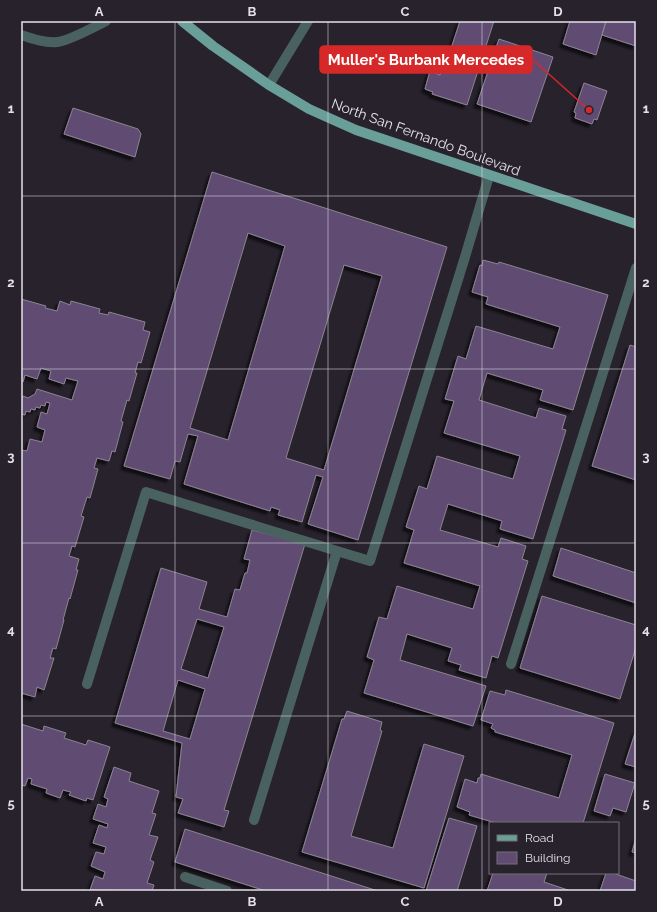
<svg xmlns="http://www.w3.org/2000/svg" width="657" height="912" font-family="Raleway,sans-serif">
	<defs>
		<filter id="shadow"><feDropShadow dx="-3.5" dy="3.5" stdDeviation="1" flood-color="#0009"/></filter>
	</defs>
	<rect width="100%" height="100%" fill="#28222d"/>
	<path fill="#614b73" stroke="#8b8491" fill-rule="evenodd" filter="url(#shadow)" d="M 460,21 L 494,21 L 467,105 L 432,94 L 433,92 L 425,89 L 430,71 L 440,75 L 447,51 L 450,52 Z
		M 570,21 L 606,21 L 596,55 L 563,44 Z
		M 606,21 L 636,21 L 636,46 L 602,35 Z
		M 499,39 L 553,57 L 531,122 L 477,104 Z
		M 584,83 L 607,91 L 597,120 L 594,119 L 592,124 L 575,118 L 576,113 L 574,112 Z
		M 73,108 L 138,129 L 141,134 L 135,157 L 64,134 Z
		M 212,172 L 447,247 L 358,540 L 308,524 L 323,477 L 316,475 L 302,522 L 278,515 L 280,510 L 271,507 L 270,511 L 184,484 L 198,436 L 188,434 L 180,462 L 175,461 L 170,479 L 124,466 ZM 248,233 L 285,246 L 228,440 L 190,428 ZM 344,265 L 382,276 L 324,470 L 286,458 Z
		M 483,260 L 498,264 L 499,262 L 608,295 L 573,410 L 540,400 L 543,390 L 487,373 L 479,400 L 536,418 L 539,408 L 566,416 L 562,429 L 566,430 L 533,539 L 500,529 L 502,521 L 448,504 L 440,530 L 498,547 L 501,538 L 526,546 L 522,559 L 528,561 L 498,658 L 492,656 L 486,678 L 459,670 L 461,665 L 448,661 L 452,648 L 407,634 L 400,660 L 486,686 L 473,726 L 364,693 L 374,660 L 367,657 L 379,617 L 387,619 L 397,586 L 473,609 L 480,586 L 404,563 L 414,530 L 406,527 L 419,486 L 427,489 L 437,456 L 513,479 L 520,456 L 444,433 L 454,401 L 445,399 L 458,356 L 466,359 L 476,326 L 553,349 L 560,327 L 486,304 L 488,297 L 472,292 L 480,265 L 482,266 Z
		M 21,299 L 46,306 L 45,308 L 57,311 L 60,301 L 70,305 L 71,301 L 100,309 L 99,313 L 108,315 L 109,312 L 145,322 L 143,330 L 150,332 L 141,363 L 138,362 L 135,373 L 137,373 L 129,401 L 127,400 L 121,421 L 123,422 L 115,452 L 112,451 L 109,461 L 97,458 L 94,468 L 98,469 L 90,498 L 87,497 L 81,516 L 84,517 L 75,547 L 72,546 L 69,556 L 79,559 L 76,570 L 78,570 L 70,599 L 69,598 L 63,620 L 64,620 L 56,649 L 53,648 L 50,658 L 54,658 L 44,690 L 37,687 L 35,697 L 21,693 L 21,450 L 27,451 L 30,439 L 42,442 L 45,430 L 37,427 L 41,412 L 47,414 L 50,403 L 46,402 L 45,406 L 41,405 L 40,408 L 36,407 L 35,410 L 31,409 L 30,412 L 26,411 L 25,415 L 21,414 L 21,399 L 22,399 L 23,396 L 28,398 L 35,394 L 37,389 L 72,400 L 78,381 L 66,378 L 64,384 L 49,379 L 51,371 L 41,368 L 37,379 L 25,375 L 23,382 L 21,382 Z
		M 630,345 L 636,347 L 636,480 L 592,466 Z
		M 252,530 L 305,544 L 224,810 L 229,811 L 224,827 L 178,813 L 183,799 L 176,797 L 182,743 L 115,723 L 161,568 L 207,582 L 199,609 L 227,617 L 235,589 L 240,590 L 245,573 L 247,573 L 250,560 L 244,559 ZM 197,619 L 224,627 L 208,678 L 181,669 ZM 178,680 L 205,689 L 190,739 L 163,731 Z
		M 561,548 L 636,573 L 636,603 L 553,576 Z
		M 542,596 L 636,625 L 636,647 L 620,699 L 520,668 Z
		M 506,690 L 614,723 L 583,823 L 496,823 L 469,815 L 470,812 L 457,807 L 465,779 L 477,783 L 478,778 L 480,778 L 481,774 L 559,798 L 572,755 L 495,732 L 495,730 L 491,728 L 493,724 L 481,720 L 490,691 L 505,695 Z
		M 347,711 L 382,722 L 380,730 L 382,731 L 351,836 L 393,848 L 424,744 L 464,756 L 424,888 L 302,852 L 342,719 L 344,719 Z
		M 21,724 L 43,731 L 44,726 L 66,733 L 64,738 L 86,745 L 88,740 L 110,747 L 93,800 L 87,798 L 86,801 L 69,795 L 71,792 L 63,790 L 60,798 L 46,793 L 47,789 L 31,784 L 32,779 L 28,778 L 25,786 L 21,785 Z
		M 636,730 L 636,767 L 625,764 Z
		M 114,767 L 131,773 L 129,781 L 159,791 L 152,813 L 156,814 L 149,835 L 158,837 L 150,860 L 154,862 L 147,883 L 154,885 L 152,891 L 90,890 L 95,876 L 103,879 L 105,872 L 91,866 L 96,852 L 104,854 L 106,847 L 93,843 L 99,825 L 107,828 L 108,824 L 93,819 L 98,804 L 106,807 L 108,799 L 104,797 Z
		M 605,774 L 635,783 L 626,812 L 613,808 L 610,816 L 594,811 Z
		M 449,818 L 477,826 L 457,891 L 426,891 Z
		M 185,829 L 378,891 L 266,891 L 175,862 Z
		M 636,838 L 636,853 L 632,852 Z
		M 493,873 L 547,873 L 544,882 L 571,891 L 487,891 Z
		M 606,873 L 613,873 L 636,881 L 636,891 L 600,891 Z"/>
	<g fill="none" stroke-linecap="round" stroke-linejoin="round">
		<path stroke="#49625f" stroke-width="10" d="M 511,664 L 636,268
			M 87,684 L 146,492 L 337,551
			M 254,820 L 337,551 L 370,561 L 465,257 L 489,176
			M 185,877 L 227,891"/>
		<path stroke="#49625f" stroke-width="10" d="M 21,35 C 33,39 45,43 57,42 C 69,41 94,27 106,21
			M 269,85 L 308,21"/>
		<path stroke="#699f98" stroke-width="10" d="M 182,21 L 213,46 L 269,85 L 309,109 L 356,130 L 636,224"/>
	</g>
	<path fill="none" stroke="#e4e0e8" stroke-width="1" stroke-opacity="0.55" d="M 175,21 L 175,891M 328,21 L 328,891M 482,21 L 482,891M 21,196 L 636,196M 21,369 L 636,369M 21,543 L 636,543M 21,716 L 636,716"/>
	<g text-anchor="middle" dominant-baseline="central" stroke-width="4" stroke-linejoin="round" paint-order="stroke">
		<g font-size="14" fill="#e4e0e8" stroke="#28222d">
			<text transform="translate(426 137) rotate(20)">North San Fernando Boulevard</text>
		</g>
	</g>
	<path fill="none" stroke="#d62828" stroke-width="1.5" d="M589 110L532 59"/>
	<circle fill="#d62828" stroke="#28222d" stroke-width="1.5" cx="589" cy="110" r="4"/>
	<rect fill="#d62828" stroke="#d62828" stroke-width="1.5" x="320" y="46" width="212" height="27" rx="4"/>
	<g font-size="15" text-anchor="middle" font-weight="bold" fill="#fff">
		<text x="426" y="65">Muller's Burbank Mercedes</text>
	</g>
	<rect width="657" height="912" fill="none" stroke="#28222d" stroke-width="44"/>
	<rect x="489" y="822" width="130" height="52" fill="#28222d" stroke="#736e78"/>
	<rect x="497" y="835" width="20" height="6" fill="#699f98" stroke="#736e78"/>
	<text x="525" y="842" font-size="12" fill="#e4e0e8">Road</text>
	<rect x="497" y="852" width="20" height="12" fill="#614b73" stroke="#736e78"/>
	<text x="525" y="862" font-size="12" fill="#e4e0e8">Building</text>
	<rect x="22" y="22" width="613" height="868" fill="none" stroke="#e4e0e8" stroke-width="1.5"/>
	<g font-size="13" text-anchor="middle" font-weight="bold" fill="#e4e0e8">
		<text x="99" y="16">A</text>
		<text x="252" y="16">B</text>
		<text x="405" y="16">C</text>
		<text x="558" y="16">D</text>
		<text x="11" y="113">1</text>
		<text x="646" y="113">1</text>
		<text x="11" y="287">2</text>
		<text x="646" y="287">2</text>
		<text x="11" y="461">3</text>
		<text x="646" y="461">3</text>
		<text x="11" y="634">4</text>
		<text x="646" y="634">4</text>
		<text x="11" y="808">5</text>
		<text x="646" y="808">5</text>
		<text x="99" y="906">A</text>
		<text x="252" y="906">B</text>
		<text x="405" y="906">C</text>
		<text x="558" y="906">D</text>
	</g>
</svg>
